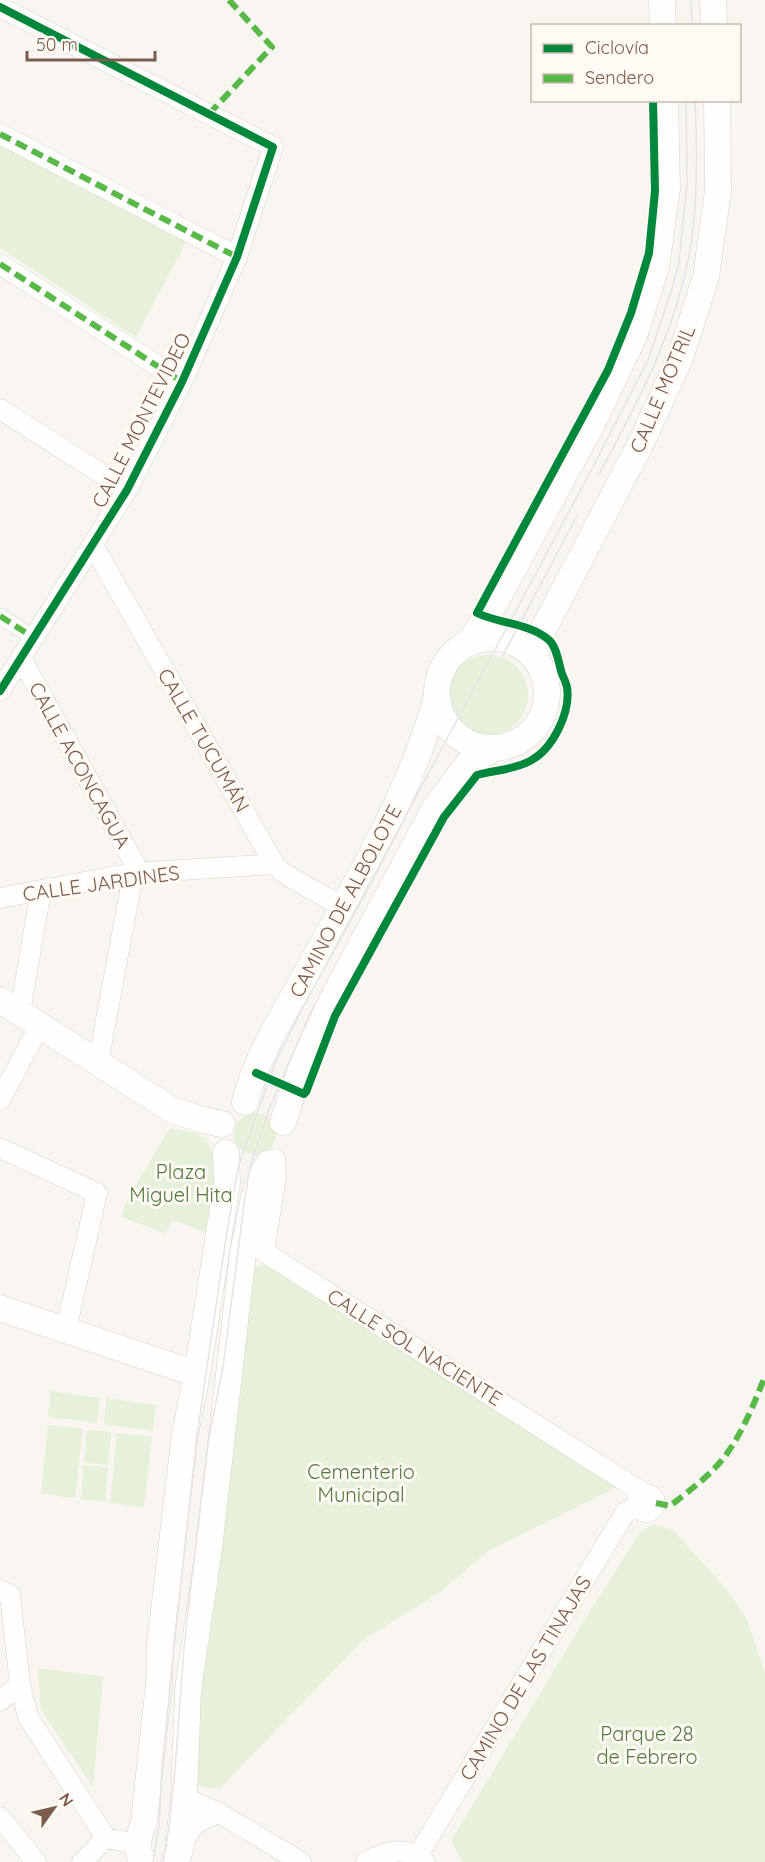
<svg xmlns="http://www.w3.org/2000/svg" width="765" height="1862" font-family="Quicksand,sans-serif">
	<rect width="100%" height="100%" fill="#f9f5f0"/>
	<path fill="#e7f0db" d="M 0,144 L 187,240 L 136,337 L 0,248 Z
		M448 695a40 40 0 1 1 80 0a40 40 0 1 1-80 0Z
		M234 1134a21 21 0 1 1 42 0a21 21 0 1 1-42 0Z
		M 170,1128 L 195,1133 L 206,1139 L 215,1160 L 212,1235 L 173,1220 L 165,1233 L 122,1217 L 127,1200 Z
		M 266,1265 L 617,1487 L 488,1551 L 440,1592 L 363,1640 L 219,1789 L 193,1785 L 196,1730 L 250,1267 Z
		M 51,1391 L 100,1398 L 97,1423 L 48,1417 Z
		M 107,1398 L 156,1405 L 153,1431 L 104,1424 Z
		M 48,1425 L 83,1429 L 75,1498 L 41,1494 Z
		M 87,1430 L 111,1432 L 108,1465 L 84,1463 Z
		M 117,1433 L 152,1437 L 144,1507 L 110,1503 Z
		M 84,1465 L 108,1468 L 105,1502 L 81,1499 Z
		M 653,1525 L 672,1529 L 728,1591 L 747,1619 L 765,1673 L 765,1862 L 463,1862 L 451,1841 L 588,1614 L 641,1531 Z
		M 38,1668 L 103,1677 L 93,1787 L 41,1710 Z"/>
	<g fill="none" stroke-linecap="round" stroke-linejoin="round">
		<g stroke="#d7d1cb" stroke-width="16">
			<path id="pedestrian" d="M 0,616 L 34,638"/>
		</g>
		<g stroke="#d7d1cb" stroke-width="21">
			<path id="minor" d="M 0,7 L 273,147 L 237,257 L 182,382 L 127,490 L 0,691
				M 0,134 L 237,257
				M 0,264 L 182,382
				M 0,409 L 127,490
				M 93,545 L 274,864 L 283,873 L 343,907
				M 21,658 L 135,864 L 98,1063
				M 0,898 L 133,873 L 274,864
				M 20,1012 L 41,890
				M 0,1100 L 40,1025
				M 0,1148 L 97,1193 L 66,1330
				M 275,1159 L 276,1176 L 264,1252 L 645,1494
				M637 1503a9 9 0 1 1 18 0a9 9 0 1 1-18 0Z
				M 0,1590 L 10,1595 L 20,1684 L 28,1717 L 106,1838 L 137,1844
				M 0,1701 L 20,1684
				M 184,1797 L 219,1813 L 301,1862
				M 0,1817 L 36,1862
				M 181,1847 C 192,1825 195,1821 219,1813
				M 418,1855 L 625,1513 L 637,1506
				M 82,1862 L 106,1838
				M 366,1862 C 385,1851 407,1845 425,1862"/>
		</g>
		<g stroke="#d7d1cb" stroke-width="27">
			<path id="tertiary" d="M 662,0 L 663,26
				M 713,0 L 714,26
				M437 693a55 55 0 1 1 110 0a55 55 0 1 1-110 0Z
				M 470,642 L 495,603 L 594,420 L 634,336 L 656,267 L 667,189 L 665,100
				M 534,657 L 544,628 L 640,445 L 680,358 L 706,277 L 718,191 L 717,100
				M 0,1000 L 172,1110 L 200,1119 L 222,1124
				M 245,1102 C 257,1054 286,1010 310,967 C 358,879 411,793 437,696
				M 283,1122 L 302,1065 L 334,996 L 435,808 L 467,765 L 494,748
				M 0,1308 L 197,1374
				M 144,1862 L 139,1854 L 137,1844 L 144,1821 L 159,1684 L 160,1645 L 172,1543 L 185,1434 L 197,1374 L 227,1183 L 226,1153
				M 174,1862 L 177,1858 L 181,1847 L 179,1838 L 184,1797 L 188,1690 L 209,1548 L 243,1253 L 254,1198 L 260,1179 L 269,1163"/>
		</g>
		<use href="#pedestrian" stroke="#fefefd" stroke-width="15"/>
		<use href="#minor" stroke="#fefefd" stroke-width="20"/>
		<use href="#tertiary" stroke="#fefefd" stroke-width="26"/>
		<path stroke="#e6e3e7" stroke-width="1.5" d="M 691,0 L 692,26
			M 599,474 C 641,397 683,318 693,228 C 698,186 697,143 695,100
			M 502,657 L 578,514
			M 153,1862 L 159,1825 L 162,1768 L 174,1647 L 197,1435 L 227,1231 L 239,1164 L 276,1061 L 301,1011 L 594,465 L 649,358 L 671,292 L 679,263 L 687,182 L 686,100
			M 163,1862 L 169,1828 L 175,1769 L 184,1648 L 191,1585 L 209,1437 L 223,1367 L 245,1197 L 250,1167 L 270,1107 L 314,1005"/>
		<path stroke="#58b947" stroke-width="6" stroke-dasharray="12 6" stroke-linecap="butt" d="M 209,114 L 272,47 L 229,0
			M 0,134 L 237,257
			M 0,264 L 182,382
			M 0,616 L 34,638
			M 656,1503 L 670,1506 C 689,1491 715,1472 728,1452 C 744,1429 755,1402 765,1376"/>
		<g stroke="#fffaf3" stroke-width="11">
			<path id="cycleway" d="M 0,7 L 273,147 L 237,257 L 182,382 L 127,490 L 0,691
				M 256,1073 L 304,1094 L 306,1092 L 335,1016 L 444,817 L 477,775 C 495,770 513,770 530,761 C 553,749 571,712 567,687 C 566,683 564,678 562,674 C 559,665 557,647 549,640 C 529,623 500,624 477,613 L 608,370 L 631,313 L 649,253 L 655,191 L 653,100"/>
		</g>
		<use href="#cycleway" stroke="#00873e" stroke-width="8"/>
	</g>
	<g text-anchor="middle" dominant-baseline="central" stroke-width="6" stroke-linejoin="round" paint-order="stroke">
		<g font-size="20" fill="#7a5c4d" stroke="#fffaf3">
			<text transform="translate(662 389) rotate(-67)">CALLE MOTRIL</text>
			<text transform="translate(141 420) rotate(-63)">CALLE MONTEVIDEO</text>
			<text transform="translate(204 740) rotate(60)">CALLE TUCUMÁN</text>
			<text transform="translate(80 765) rotate(61)">CALLE ACONCAGUA</text>
			<text transform="translate(101 883) rotate(-8)">CALLE JARDINES</text>
			<text transform="translate(345 901) rotate(-62)">CAMINO DE ALBOLOTE</text>
			<text transform="translate(415 1347) rotate(32)">CALLE SOL NACIENTE</text>
			<text transform="translate(525 1678) rotate(-59)">CAMINO DE LAS TINAJAS</text>
		</g>
		<g font-size="20" fill="#537a41" stroke="#fffaf3">
			<text x="181" y="1171">Plaza<tspan x="181" dy="23">Miguel Hita</tspan></text>
			<text x="361" y="1471">Cementerio<tspan x="361" dy="23">Municipal</tspan></text>
			<text x="647" y="1733">Parque 28<tspan x="647" dy="23">de Febrero</tspan></text>
		</g>
	</g>
	<rect x="531" y="24" width="210" height="78" fill="#fffaf3" stroke="#cabbb1" stroke-width="1.5"/>
	<rect x="543" y="44" width="30" height="9" fill="#00873e" stroke="#cabbb1" stroke-width="1.5"/>
	<text x="585" y="54" font-size="18" fill="#7a5c4d">Ciclovía</text>
	<rect x="543" y="74" width="30" height="9" fill="#58b947" stroke="#cabbb1" stroke-width="1.5"/>
	<text x="585" y="84" font-size="18" fill="#7a5c4d">Sendero</text>
	<g transform="translate(54 1808) rotate(56)" stroke="#fffaf3" stroke-width="4.5" paint-order="stroke">
	<path d="M0-4.5L10 22L0 15L-10 22Z" fill="#7a5c4d"/>
	<text y="-9" font-size="16" font-weight="bold" text-anchor="middle" fill="#7a5c4d">N</text>
	</g>
	<path d="M27 51v9h128v-9" fill="none" stroke="#7a5c4d" stroke-width="3"/>
	<text x="36" y="51" font-size="18" fill="#7a5c4d" stroke="#fffaf3" stroke-width="4.5" paint-order="stroke">50 m</text>
</svg>
